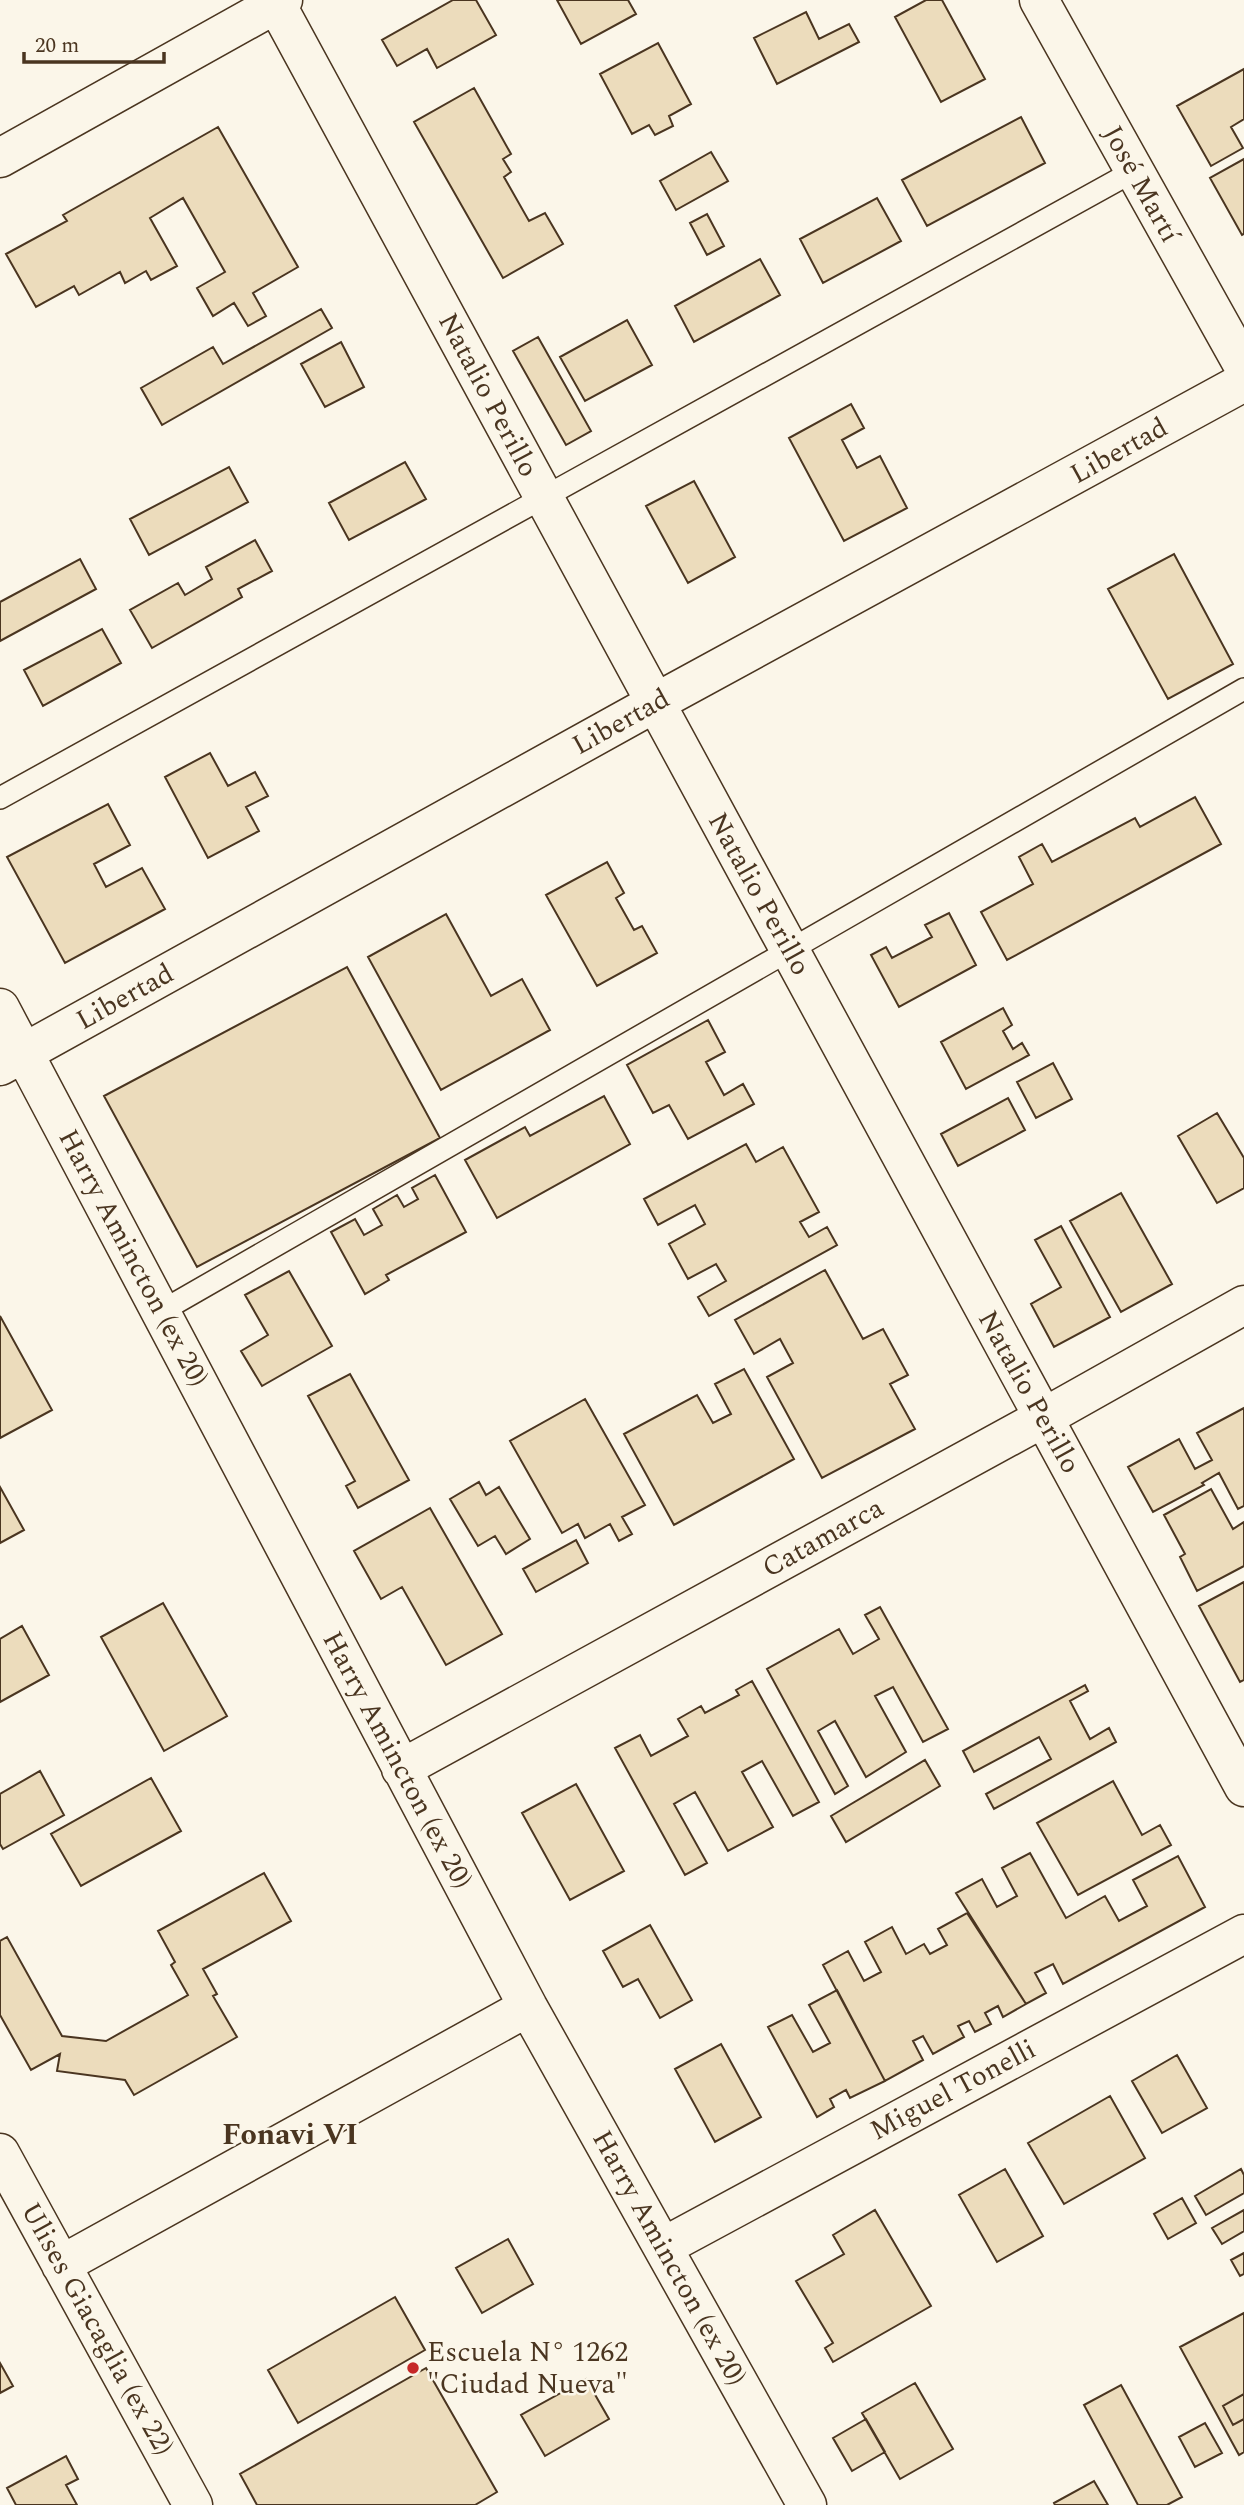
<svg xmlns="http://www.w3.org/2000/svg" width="1244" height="2505" font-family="Spectral,serif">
	<rect width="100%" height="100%" fill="#fbf6e9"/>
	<path fill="#ecdcbc" stroke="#4a3520" stroke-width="2" d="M 453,0 L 476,0 L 496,35 L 437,68 L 427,49 L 397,66 L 382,40 Z
		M 557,0 L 628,0 L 636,14 L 581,44 Z
		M 926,0 L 942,0 L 985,79 L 941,102 L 895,17 Z
		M 806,12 L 819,39 L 849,24 L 859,42 L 777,84 L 754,38 Z
		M 658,43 L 691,104 L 669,116 L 673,126 L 655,135 L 649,125 L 632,134 L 600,74 Z
		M 1244,69 L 1244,119 L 1231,127 L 1243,148 L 1211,166 L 1177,106 Z
		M 474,88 L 511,154 L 503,159 L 511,172 L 504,177 L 529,221 L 545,213 L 563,244 L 503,278 L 414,122 Z
		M 1021,117 L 1045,163 L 927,226 L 902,180 Z
		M 218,127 L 298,267 L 253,293 L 266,316 L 248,326 L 234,303 L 213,316 L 197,288 L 225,272 L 183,198 L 150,218 L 177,266 L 151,280 L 146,271 L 125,283 L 120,272 L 79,295 L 74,286 L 36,307 L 6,254 L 67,221 L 63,215 Z
		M 711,152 L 728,181 L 676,210 L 660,181 Z
		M 1244,159 L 1244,234 L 1242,235 L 1210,178 Z
		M 877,198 L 901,241 L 823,283 L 800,239 Z
		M 707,214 L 724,246 L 707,255 L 690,223 Z
		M 760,259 L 780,295 L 694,342 L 675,306 Z
		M 321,309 L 332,328 L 162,425 L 141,388 L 213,347 L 223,364 Z
		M 627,320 L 652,365 L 585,401 L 560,357 Z
		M 538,337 L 591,431 L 566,445 L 513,351 Z
		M 341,342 L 364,387 L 325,407 L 301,364 Z
		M 851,404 L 864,428 L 842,440 L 857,468 L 880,456 L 907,508 L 844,541 L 789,438 Z
		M 405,462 L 426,499 L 349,540 L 329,503 Z
		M 229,467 L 248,502 L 149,555 L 130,519 Z
		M 694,481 L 735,557 L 688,583 L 646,506 Z
		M 255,540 L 272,571 L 238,589 L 242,597 L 152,648 L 130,610 L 178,583 L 185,595 L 212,579 L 206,567 Z
		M 1174,554 L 1233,664 L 1168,699 L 1108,589 Z
		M 80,559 L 96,589 L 0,641 L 0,602 Z
		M 102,629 L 121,663 L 43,706 L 24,670 Z
		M 210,753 L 228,786 L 255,772 L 268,796 L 246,807 L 259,831 L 208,858 L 165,777 Z
		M 1195,797 L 1221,844 L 1007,960 L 981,912 L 1033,884 L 1019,857 L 1042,844 L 1052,862 L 1135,818 L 1140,827 Z
		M 108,804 L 130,845 L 94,864 L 106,887 L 142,868 L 165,909 L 65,963 L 7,857 Z
		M 607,862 L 624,893 L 616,898 L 634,930 L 642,926 L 657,953 L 597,986 L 546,895 Z
		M 949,913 L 976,965 L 899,1007 L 871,955 L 886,947 L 892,958 L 932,937 L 925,925 Z
		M 446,914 L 491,996 L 522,979 L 550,1030 L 441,1090 L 368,957 Z
		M 347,967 L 440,1138 L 197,1267 L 104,1096 Z
		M 1003,1008 L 1012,1025 L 1003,1031 L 1013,1049 L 1022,1043 L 1029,1055 L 966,1089 L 941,1042 Z
		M 708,1020 L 725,1052 L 706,1062 L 724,1095 L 743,1084 L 754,1104 L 688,1139 L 669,1105 L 653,1113 L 627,1065 Z
		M 1053,1063 L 1072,1099 L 1036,1118 L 1017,1082 Z
		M 604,1096 L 630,1144 L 497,1218 L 465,1160 L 525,1127 L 530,1136 Z
		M 1008,1098 L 1025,1130 L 958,1166 L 941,1134 Z
		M 1217,1113 L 1244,1158 L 1244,1188 L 1217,1203 L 1178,1136 Z
		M 746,1144 L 756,1162 L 783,1147 L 819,1212 L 800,1222 L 809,1237 L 827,1227 L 837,1245 L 709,1316 L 698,1297 L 726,1281 L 716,1264 L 688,1279 L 669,1244 L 705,1224 L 695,1205 L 658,1225 L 644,1199 Z
		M 435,1175 L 466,1232 L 386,1275 L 389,1280 L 365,1294 L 331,1232 L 355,1219 L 364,1235 L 382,1225 L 373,1209 L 397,1195 L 404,1207 L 418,1199 L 412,1188 Z
		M 1121,1193 L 1172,1284 L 1121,1312 L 1070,1221 Z
		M 1061,1226 L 1110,1317 L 1054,1347 L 1031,1304 L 1061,1287 L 1035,1240 Z
		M 825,1270 L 863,1339 L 883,1329 L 908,1375 L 890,1384 L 915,1429 L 822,1478 L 767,1377 L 793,1363 L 780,1339 L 754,1354 L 735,1320 Z
		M 289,1271 L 332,1346 L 262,1386 L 241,1351 L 268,1335 L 245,1295 Z
		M 0,1316 L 52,1410 L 0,1438 Z
		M 744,1369 L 794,1459 L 674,1525 L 624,1434 L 697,1395 L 713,1423 L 731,1414 L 715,1384 Z
		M 350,1374 L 409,1480 L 358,1508 L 346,1486 L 355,1481 L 308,1396 Z
		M 585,1399 L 645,1505 L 622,1517 L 632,1534 L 619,1541 L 610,1524 L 585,1538 L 578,1524 L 562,1533 L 510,1441 Z
		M 1244,1408 L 1244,1506 L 1238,1509 L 1219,1473 L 1202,1483 L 1204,1485 L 1153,1512 L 1128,1467 L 1179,1439 L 1195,1469 L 1212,1460 L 1197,1433 Z
		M 479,1482 L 486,1495 L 499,1487 L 530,1539 L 506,1554 L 495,1536 L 478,1546 L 450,1499 Z
		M 0,1487 L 24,1530 L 0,1543 Z
		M 1211,1489 L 1233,1529 L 1244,1522 L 1244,1566 L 1197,1591 L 1180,1557 L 1185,1554 L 1164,1515 Z
		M 430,1508 L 502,1634 L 446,1665 L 402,1587 L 381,1599 L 354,1551 Z
		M 576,1540 L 588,1563 L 536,1592 L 523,1569 Z
		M 1244,1582 L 1244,1680 L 1240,1682 L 1199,1606 Z
		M 163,1603 L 227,1716 L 164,1751 L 101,1637 Z
		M 880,1607 L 948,1729 L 923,1742 L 893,1687 L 875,1696 L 906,1752 L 866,1777 L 835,1721 L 818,1731 L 848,1786 L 835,1794 L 767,1669 L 839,1629 L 853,1654 L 879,1639 L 865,1615 Z
		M 22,1626 L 49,1675 L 0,1702 L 0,1639 Z
		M 752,1681 L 819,1802 L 793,1816 L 762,1761 L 742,1772 L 773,1827 L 728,1851 L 695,1792 L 674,1804 L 707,1863 L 685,1875 L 615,1748 L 640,1735 L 651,1756 L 688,1736 L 678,1719 L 701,1706 L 705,1713 L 739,1695 L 736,1690 Z
		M 1085,1685 L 1088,1691 L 1070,1701 L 1090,1739 L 1109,1728 L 1116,1742 L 994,1809 L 986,1794 L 1051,1759 L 1039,1737 L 974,1772 L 963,1751 Z
		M 925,1760 L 940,1786 L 846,1842 L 831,1816 Z
		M 40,1771 L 64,1815 L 3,1849 L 0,1844 L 0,1794 Z
		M 151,1778 L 181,1831 L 81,1886 L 51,1834 Z
		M 1113,1781 L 1142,1835 L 1160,1825 L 1171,1845 L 1078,1895 L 1037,1823 Z
		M 576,1784 L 624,1871 L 570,1900 L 522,1813 Z
		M 1030,1853 L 1066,1918 L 1105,1896 L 1119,1921 L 1147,1906 L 1133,1880 L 1178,1856 L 1205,1907 L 1063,1984 L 1053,1964 L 1035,1973 L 1046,1993 L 1026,2004 L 956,1893 L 982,1879 L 997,1907 L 1017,1896 L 1002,1868 Z
		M 264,1873 L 291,1921 L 203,1969 L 217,1994 L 213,1996 L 237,2037 L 134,2095 L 125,2080 L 57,2071 L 60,2054 L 31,2070 L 0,2015 L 0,1941 L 7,1937 L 62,2036 L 106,2041 L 188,1995 L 171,1965 L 175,1962 L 158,1931 Z
		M 967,1913 L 1026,2004 L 1003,2017 L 998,2006 L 985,2013 L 991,2024 L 975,2032 L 969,2021 L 958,2026 L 964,2037 L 933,2054 L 923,2036 L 913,2041 L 923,2060 L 885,2081 L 823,1965 L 848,1951 L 864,1981 L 881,1972 L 865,1942 L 892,1927 L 906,1954 L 924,1944 L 930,1954 L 947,1945 L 938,1929 Z
		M 650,1925 L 692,2000 L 660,2018 L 638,1979 L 623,1987 L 603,1951 Z
		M 837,1990 L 885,2081 L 850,2098 L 846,2090 L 830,2099 L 834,2107 L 817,2117 L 768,2027 L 792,2015 L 813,2052 L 830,2043 L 809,2005 Z
		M 721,2044 L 761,2117 L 715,2142 L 675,2069 Z
		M 1177,2055 L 1207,2108 L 1162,2133 L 1132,2081 Z
		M 1110,2096 L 1145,2158 L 1064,2204 L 1028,2143 Z
		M 1005,2169 L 1043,2236 L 997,2262 L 959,2195 Z
		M 1241,2169 L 1244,2175 L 1244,2193 L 1206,2215 L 1195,2196 Z
		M 1182,2198 L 1196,2223 L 1168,2239 L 1154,2214 Z
		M 875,2210 L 931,2306 L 833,2362 L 825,2348 L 833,2343 L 796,2281 L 844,2254 L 833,2235 Z
		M 1244,2210 L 1244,2231 L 1222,2244 L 1212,2228 Z
		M 508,2239 L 533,2284 L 482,2313 L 456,2268 Z
		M 1244,2253 L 1244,2274 L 1240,2276 L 1231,2260 Z
		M 395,2297 L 425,2350 L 298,2423 L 268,2370 Z
		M 1244,2313 L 1244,2394 L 1223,2406 L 1233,2425 L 1244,2419 L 1244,2452 L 1239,2455 L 1180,2347 Z
		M 0,2363 L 13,2386 L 0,2393 Z
		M 426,2368 L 497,2492 L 475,2505 L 257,2505 L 240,2474 Z
		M 586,2379 L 609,2419 L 545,2456 L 521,2415 Z
		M 915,2383 L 953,2449 L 900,2479 L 862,2413 Z
		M 1121,2385 L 1182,2497 L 1167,2505 L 1138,2505 L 1084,2405 Z
		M 1244,2394 L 1244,2419 L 1233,2425 L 1223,2406 Z
		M 866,2419 L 885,2452 L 852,2471 L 833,2438 Z
		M 1205,2423 L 1222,2453 L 1195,2467 L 1179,2437 Z
		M 66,2456 L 78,2479 L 66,2485 L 77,2505 L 16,2505 L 7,2488 Z
		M 1094,2481 L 1108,2505 L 1055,2505 L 1054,2503 Z"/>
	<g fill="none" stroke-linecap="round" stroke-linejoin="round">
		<g stroke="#4a3520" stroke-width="24">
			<path id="service" d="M 0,798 L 1134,171
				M 160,1312 L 1244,689"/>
		</g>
		<g stroke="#4a3520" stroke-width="41">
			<path id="minor" d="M 274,0 L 1244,1787
				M 1039,0 L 1244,367
				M 0,158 L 283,0
				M 0,1008 L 528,2007 L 807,2505
				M 0,1066 L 655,703 L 1244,382
				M 401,1769 L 1043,1418 L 1244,1305
				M 0,2153 L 193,2505
				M 663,2247 L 1244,1934
				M 61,2265 L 528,2007"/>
		</g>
		<use href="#service" stroke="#fbf6e9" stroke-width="21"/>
		<use href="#minor" stroke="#fbf6e9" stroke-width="38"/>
	</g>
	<circle fill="#c62828" stroke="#fbf6e9" stroke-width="2.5" cx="413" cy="2368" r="7"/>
	<g text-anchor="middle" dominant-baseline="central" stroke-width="5" stroke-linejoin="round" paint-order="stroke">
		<g font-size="28" fill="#4a3520" stroke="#fbf6e9">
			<text transform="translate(1141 184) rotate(61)">José Martí</text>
			<text transform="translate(488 395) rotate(62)">Natalio Perillo</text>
			<text transform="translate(1119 451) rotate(-29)">Libertad</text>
			<text transform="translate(621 722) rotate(-29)">Libertad</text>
			<text transform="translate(759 894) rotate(61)">Natalio Perillo</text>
			<text transform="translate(125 997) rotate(-29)">Libertad</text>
			<text transform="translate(133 1258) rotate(62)">Harry Amincton (ex 20)</text>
			<text transform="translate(1029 1392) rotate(61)">Natalio Perillo</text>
			<text transform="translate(823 1538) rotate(-29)">Catamarca</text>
			<text transform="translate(397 1760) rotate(62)">Harry Amincton (ex 20)</text>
			<text transform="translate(953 2090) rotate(-28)">Miguel Tonelli</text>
			<text transform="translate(669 2258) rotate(61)">Harry Amincton (ex 20)</text>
			<text transform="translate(97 2329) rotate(61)">Ulises Giacaglia (ex 22)</text>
		</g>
		<g font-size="28" fill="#4a3520" stroke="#fbf6e9" text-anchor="start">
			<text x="427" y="2352">Escuela N° 1262<tspan x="427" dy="32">"Ciudad Nueva"</tspan></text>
		</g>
		<g font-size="30" font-weight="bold" fill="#4a3520" stroke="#fbf6e9">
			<text x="290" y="2135">Fonavi VI</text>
		</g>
	</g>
	<path d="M24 52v10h140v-10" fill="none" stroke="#4a3520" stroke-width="3.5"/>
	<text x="35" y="52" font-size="21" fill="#4a3520" stroke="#fbf6e9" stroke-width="5" paint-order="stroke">20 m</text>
</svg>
